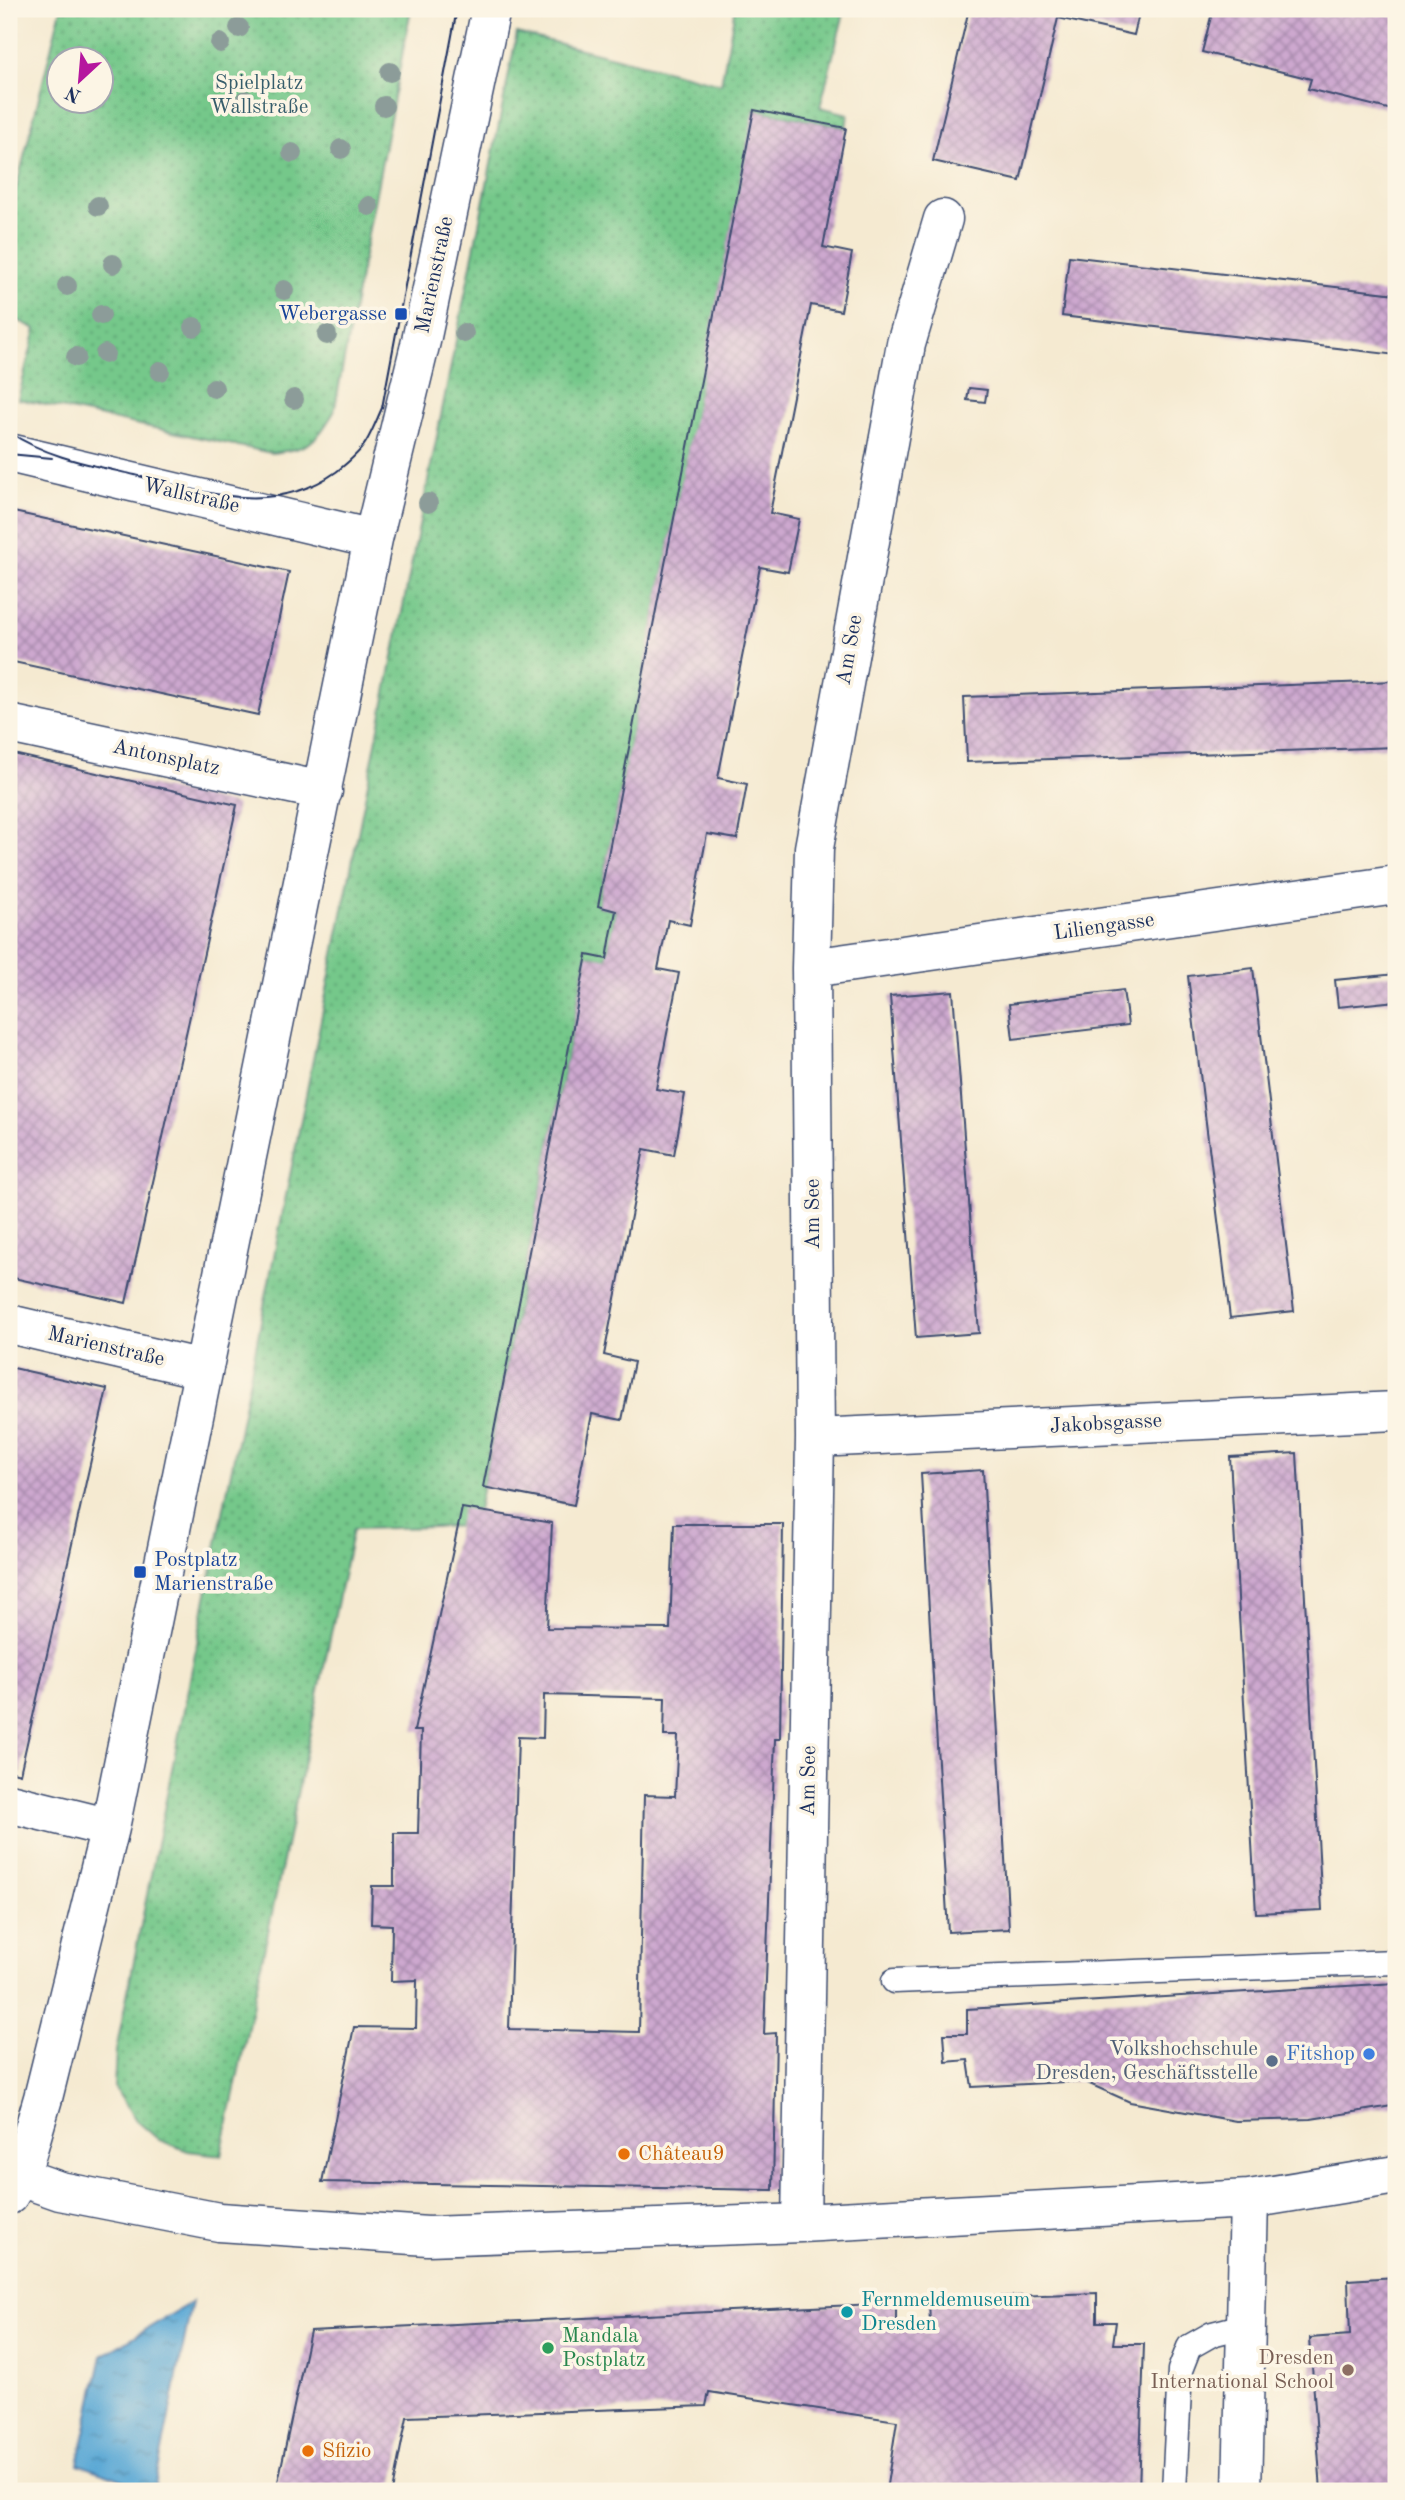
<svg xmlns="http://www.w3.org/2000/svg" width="1405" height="2500" font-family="'Old Standard TT',serif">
	<defs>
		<pattern id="grass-dots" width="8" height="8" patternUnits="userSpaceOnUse" patternTransform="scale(1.75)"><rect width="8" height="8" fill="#74c88a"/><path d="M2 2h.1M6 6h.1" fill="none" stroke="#5ea374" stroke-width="1.8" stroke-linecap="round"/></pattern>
		<pattern id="water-ripples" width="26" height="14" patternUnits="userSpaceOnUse" patternTransform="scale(1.75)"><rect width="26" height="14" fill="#5ca9d5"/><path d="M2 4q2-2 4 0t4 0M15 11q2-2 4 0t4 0" fill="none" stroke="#4b8ab0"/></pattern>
		<pattern id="building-cross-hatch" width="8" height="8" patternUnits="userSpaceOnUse" patternTransform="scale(1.75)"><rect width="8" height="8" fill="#cda8cf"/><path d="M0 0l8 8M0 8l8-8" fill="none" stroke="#a689ab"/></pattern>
	</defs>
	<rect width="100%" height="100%" fill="#fcf5e5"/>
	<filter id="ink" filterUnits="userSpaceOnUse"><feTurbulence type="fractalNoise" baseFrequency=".0143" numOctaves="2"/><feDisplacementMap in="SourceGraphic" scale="14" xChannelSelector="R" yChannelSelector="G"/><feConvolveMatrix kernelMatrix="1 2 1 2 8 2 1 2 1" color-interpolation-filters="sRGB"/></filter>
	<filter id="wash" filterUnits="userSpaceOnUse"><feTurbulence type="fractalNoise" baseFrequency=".00686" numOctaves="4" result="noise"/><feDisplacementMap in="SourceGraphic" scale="28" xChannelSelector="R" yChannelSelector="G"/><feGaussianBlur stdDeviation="1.57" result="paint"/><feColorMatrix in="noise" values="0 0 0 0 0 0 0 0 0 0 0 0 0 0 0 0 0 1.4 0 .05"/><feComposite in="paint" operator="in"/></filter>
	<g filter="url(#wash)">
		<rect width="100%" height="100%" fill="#f5ead1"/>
		<path fill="url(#grass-dots)" stroke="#487c74" stroke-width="2" fill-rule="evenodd" d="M 61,9 L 411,9 L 334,412 C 315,443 310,449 271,453 L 18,399 L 36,329 L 9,316 L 9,217 ZM 60,60 L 102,60 L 102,102 L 60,102 Z
			M 735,9 L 845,9 L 820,107 L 848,114 L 846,128 L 755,110 L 598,906 L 616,911 L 607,959 L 587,955 L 475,1526 L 353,1529 L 221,2155 L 188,2151 L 159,2140 L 136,2120 L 114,2087 L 116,2051 L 517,33 L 721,84 Z"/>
		<path fill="url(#water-ripples)" stroke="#3c6c9a" stroke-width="2" d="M 192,2302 L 154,2491 L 78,2464 L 102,2356 Z"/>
		<g id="blocks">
			<path fill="url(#building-cross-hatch)" fill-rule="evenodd" d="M 969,9 L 1140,9 L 1134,35 L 1058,18 L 1020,181 L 933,161 Z
				M 1213,9 L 1396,10 L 1396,111 L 1308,89 L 1311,79 L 1202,52 Z
				M 754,110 L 846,128 L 823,247 L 852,253 L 841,311 L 811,305 L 770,513 L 799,519 L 788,572 L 760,567 L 718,778 L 747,784 L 737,839 L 707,834 L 690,925 L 668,920 L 658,969 L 679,973 L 656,1089 L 685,1094 L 674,1155 L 644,1149 L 604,1355 L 634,1362 L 622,1420 L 592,1414 L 574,1505 L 483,1487 L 587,955 L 607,959 L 611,935 L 616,911 L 598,906 Z
				M 1069,256 L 1396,294 L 1396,355 L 1062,316 Z
				M 969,388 L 987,390 L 985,402 L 967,400 Z
				M 9,511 L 289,572 L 258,715 L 9,661 Z
				M 1396,681 L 1396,747 L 967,762 L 964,697 Z
				M 9,753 L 237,805 L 126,1303 L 9,1277 Z
				M 1253,968 L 1294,1311 L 1230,1318 L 1188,976 Z
				M 1396,974 L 1396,1001 L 1338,1007 L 1335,980 Z
				M 1123,990 L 1128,1025 L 1013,1039 L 1009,1004 Z
				M 953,991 L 979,1333 L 916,1338 L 890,996 Z
				M 9,1367 L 107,1389 L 20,1774 L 9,1771 Z
				M 1297,1453 L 1322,1910 L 1256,1913 L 1230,1457 Z
				M 983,1470 L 1009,1929 L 948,1932 L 921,1474 Z
				M 462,1508 L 552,1523 L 547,1628 L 670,1629 L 674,1524 L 783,1524 L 780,1739 L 775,1739 L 764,2034 L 776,2033 L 773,2190 L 322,2182 L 354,2027 L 416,2028 L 417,1980 L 391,1981 L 392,1925 L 371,1924 L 372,1886 L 394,1886 L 394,1833 L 418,1833 L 421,1731 L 414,1731 ZM 544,1695 L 665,1698 L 664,1736 L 678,1736 L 675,1796 L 644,1795 L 639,2032 L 509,2029 L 518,1737 L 543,1738 Z
				M 1396,1983 L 1396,2105 L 1392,2106 L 1311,2119 L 1236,2121 L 1130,2102 L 1083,2081 L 972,2087 L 968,2060 L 946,2062 L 944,2034 L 967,2034 L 967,2009 Z
				M 1396,2277 L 1396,2491 L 1321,2491 L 1310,2338 L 1350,2335 L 1348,2280 Z
				M 1097,2293 L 1097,2322 L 1116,2322 L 1113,2344 L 1144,2344 L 1139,2491 L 886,2491 L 897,2421 L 709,2392 L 706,2406 L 407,2417 L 392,2491 L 276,2491 L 310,2331 L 896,2303 L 896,2325 L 930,2324 L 929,2299 Z"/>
		</g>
	</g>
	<g filter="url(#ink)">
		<use href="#blocks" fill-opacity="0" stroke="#3c4b6f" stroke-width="2"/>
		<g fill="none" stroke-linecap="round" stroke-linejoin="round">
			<g stroke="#3c4b6f" stroke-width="27">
				<path id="lane" d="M 894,1981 L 1396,1962
					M 1174,2491 L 1180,2370 L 1189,2347 L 1212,2334 L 1247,2325"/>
			</g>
			<g stroke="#3c4b6f" stroke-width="41">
				<path id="street" d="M 9,453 L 373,539
					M 9,724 L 323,791
					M 811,968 L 1396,885
					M 9,1324 L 202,1369
					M 815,1438 L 1396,1411
					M 9,1803 L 110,1828
					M 20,2177 L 60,2191 L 219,2222 L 428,2236 L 801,2223 L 1249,2199 L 1396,2175
					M 9,2195 L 20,2177 L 43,2098 L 110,1828 L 373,539 L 421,341 L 491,9
					M 801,2223 L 815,1438 L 811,968 L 814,848 L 906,344 L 943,219
					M 1242,2491 L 1249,2199"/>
			</g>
			<use href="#lane" stroke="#fff" stroke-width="24"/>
			<use href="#street" stroke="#fff" stroke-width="38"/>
			<path stroke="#1b2f5e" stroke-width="2" d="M 9,432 C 46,457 92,465 135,475 C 203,492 273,517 336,472 C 346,464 359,454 366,442 C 372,432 377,419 382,408 L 457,9
				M 9,454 L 52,458"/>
		</g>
		<g fill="#8c9c99">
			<circle cx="239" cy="28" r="10"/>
			<circle cx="220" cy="43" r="10"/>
			<circle cx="390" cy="72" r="10"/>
			<circle cx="245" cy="100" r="10"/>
			<circle cx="384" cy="106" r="10"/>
			<circle cx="341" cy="149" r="10"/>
			<circle cx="292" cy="153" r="10"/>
			<circle cx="98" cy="206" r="10"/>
			<circle cx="369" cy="206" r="10"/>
			<circle cx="113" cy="264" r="10"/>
			<circle cx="67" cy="286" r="10"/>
			<circle cx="284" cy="290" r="10"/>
			<circle cx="101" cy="315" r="10"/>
			<circle cx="194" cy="327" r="10"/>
			<circle cx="464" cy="333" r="10"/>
			<circle cx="327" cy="335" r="10"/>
			<circle cx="105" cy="354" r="10"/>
			<circle cx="76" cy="357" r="10"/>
			<circle cx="160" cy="371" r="10"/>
			<circle cx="214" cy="388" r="10"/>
			<circle cx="294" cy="399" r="10"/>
			<circle cx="428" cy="503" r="10"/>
		</g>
	</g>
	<g fill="#1a4fb4" stroke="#fcf5e5" stroke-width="2.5">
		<rect x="394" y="307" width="14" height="14" rx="3.5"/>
		<rect x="133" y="1565" width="14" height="14" rx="3.5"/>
	</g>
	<circle fill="#3f7fe0" stroke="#fcf5e5" stroke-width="2.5" cx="1369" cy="2054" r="7"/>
	<circle fill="#5c6f8a" stroke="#fcf5e5" stroke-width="2.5" cx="1272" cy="2061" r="7"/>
	<g fill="#e8710a" stroke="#fcf5e5" stroke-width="2.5">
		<circle cx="624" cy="2154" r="7"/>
		<circle cx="308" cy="2451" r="7"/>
	</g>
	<circle fill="#0f9aa8" stroke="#fcf5e5" stroke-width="2.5" cx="847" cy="2312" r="7"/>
	<circle fill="#2e9e5b" stroke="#fcf5e5" stroke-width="2.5" cx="548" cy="2348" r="7"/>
	<circle fill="#8d6e63" stroke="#fcf5e5" stroke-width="2.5" cx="1348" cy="2370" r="7"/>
	<g text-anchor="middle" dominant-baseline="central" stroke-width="7" stroke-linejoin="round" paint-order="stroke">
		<g font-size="21" fill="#365d6b" stroke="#fcf5e5">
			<text x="259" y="83">Spielplatz<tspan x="259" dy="24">Wallstraße</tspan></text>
		</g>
		<g font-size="21" fill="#1b2f5e" stroke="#fcf5e5">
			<text transform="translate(435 275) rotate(-78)">Marienstraße</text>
			<text transform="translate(191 496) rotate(13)">Wallstraße</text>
			<text transform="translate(850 650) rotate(-80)">Am See</text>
			<text transform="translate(166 758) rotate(12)">Antonsplatz</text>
			<text transform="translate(1104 927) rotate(-8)">Liliengasse</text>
			<text transform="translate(813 1214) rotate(-90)">Am See</text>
			<text transform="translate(106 1347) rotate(13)">Marienstraße</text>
			<text transform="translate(1106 1424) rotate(-3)">Jakobsgasse</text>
			<text transform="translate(809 1781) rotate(-89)">Am See</text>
		</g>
		<g font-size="21" fill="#164399" stroke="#fcf5e5" text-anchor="end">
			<text x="387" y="314">Webergasse</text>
			<text x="154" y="1560" text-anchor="start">Postplatz<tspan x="154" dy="24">Marienstraße</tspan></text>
		</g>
		<g font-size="21" fill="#4e5e75" stroke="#fcf5e5" text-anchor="end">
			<text x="1258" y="2049">Volkshochschule<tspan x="1258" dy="24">Dresden, Geschäftsstelle</tspan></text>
		</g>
		<g font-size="21" fill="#366cbe" stroke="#fcf5e5" text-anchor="end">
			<text x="1355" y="2054">Fitshop</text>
		</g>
		<g font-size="21" fill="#c56008" stroke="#fcf5e5" text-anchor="start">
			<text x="638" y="2154">Château9</text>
			<text x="322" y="2451">Sfizio</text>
		</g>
		<g font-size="21" fill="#0d838f" stroke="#fcf5e5" text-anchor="start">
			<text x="861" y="2300">Fernmeldemuseum<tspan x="861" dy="24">Dresden</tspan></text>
		</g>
		<g font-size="21" fill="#27864d" stroke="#fcf5e5" text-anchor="start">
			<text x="562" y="2336">Mandala<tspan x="562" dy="24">Postplatz</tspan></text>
		</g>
		<g font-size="21" fill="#785e54" stroke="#fcf5e5" text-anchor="end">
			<text x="1334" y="2358">Dresden<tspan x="1334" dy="24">International School</tspan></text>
		</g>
	</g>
	<rect width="1405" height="2500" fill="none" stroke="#fcf5e5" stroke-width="35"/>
	<g transform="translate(80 80) rotate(206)"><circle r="33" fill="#fcf5e5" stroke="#a2a6af" stroke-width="2"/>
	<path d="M0-5L12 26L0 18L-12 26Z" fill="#b5179e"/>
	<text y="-10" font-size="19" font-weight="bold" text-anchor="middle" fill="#1b2f5e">N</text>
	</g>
</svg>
